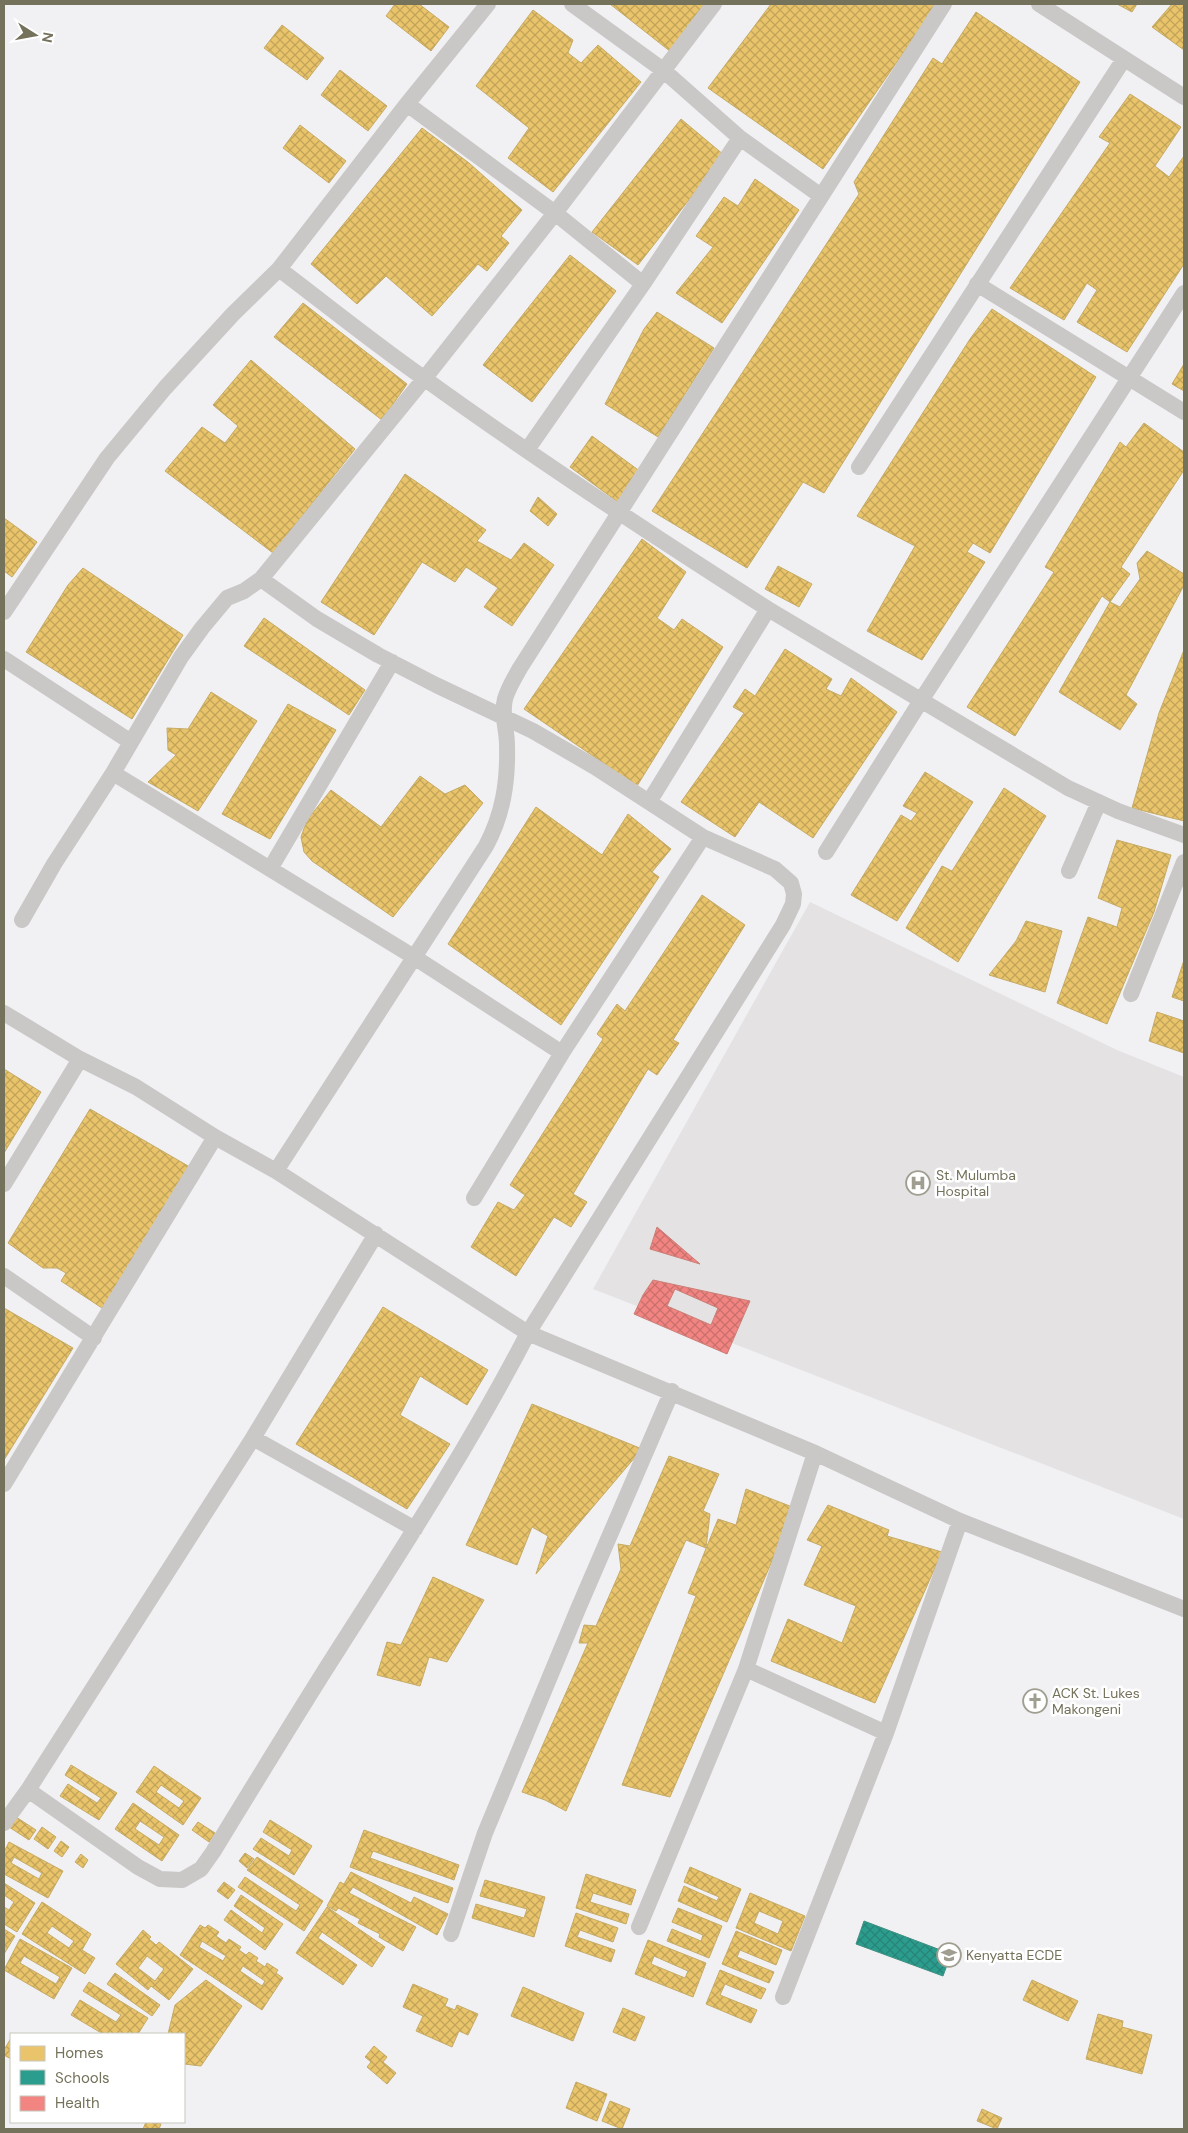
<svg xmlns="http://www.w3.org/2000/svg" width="1188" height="2133" font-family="'DM Sans',sans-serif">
	<defs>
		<pattern id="homes-cross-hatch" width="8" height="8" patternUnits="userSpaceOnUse" patternTransform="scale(1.25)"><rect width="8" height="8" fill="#e9c46a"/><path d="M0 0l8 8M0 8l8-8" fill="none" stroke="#c1a45a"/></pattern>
		<pattern id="schools-cross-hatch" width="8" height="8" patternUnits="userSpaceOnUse" patternTransform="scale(1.25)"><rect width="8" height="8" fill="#2a9d8f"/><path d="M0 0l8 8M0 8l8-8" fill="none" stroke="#298478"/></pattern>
		<pattern id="health-cross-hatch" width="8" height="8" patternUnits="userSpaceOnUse" patternTransform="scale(1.25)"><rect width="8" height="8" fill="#f28482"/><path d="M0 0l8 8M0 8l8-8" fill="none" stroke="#c9706d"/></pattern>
	</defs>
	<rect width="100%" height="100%" fill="#f1f0f3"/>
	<path fill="#e4e2e3" d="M 810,902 L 1117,1050 L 1184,1077 L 1184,1519 L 593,1289 Z"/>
	<path fill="url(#homes-cross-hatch)" stroke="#c6ab66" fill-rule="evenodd" d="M 395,4 L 419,4 L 449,27 L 431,51 L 386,16 Z
		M 610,4 L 707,4 L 671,52 Z
		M 771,4 L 937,4 L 823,169 L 708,88 Z
		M 1117,4 L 1137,4 L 1132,12 Z
		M 1172,4 L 1184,4 L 1184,50 L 1152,27 Z
		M 533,10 L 573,40 L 568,53 L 581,63 L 598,45 L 641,82 L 553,192 L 508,158 L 529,128 L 476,86 Z
		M 976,12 L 1080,82 L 824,493 L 803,482 L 747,568 L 652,511 L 859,194 L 854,182 L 933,58 L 942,64 Z
		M 282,25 L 324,58 L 307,80 L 264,48 Z
		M 340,70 L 387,106 L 368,131 L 321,95 Z
		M 1130,94 L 1181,127 L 1155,166 L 1169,177 L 1184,156 L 1184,264 L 1127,352 L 1077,322 L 1097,290 L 1087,283 L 1064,320 L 1010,288 L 1110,143 L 1099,137 Z
		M 681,119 L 724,155 L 638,265 L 592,232 Z
		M 300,125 L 346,161 L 329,183 L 283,148 Z
		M 422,128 L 469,163 L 522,210 L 501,236 L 509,243 L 487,271 L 478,264 L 432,316 L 386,276 L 357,304 L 311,264 Z
		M 755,179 L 799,210 L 722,323 L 676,293 L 713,247 L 696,236 L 724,197 L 738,206 Z
		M 570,255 L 616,291 L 532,402 L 483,365 Z
		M 303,303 L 407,384 L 382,420 L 274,337 Z
		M 992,309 L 1096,377 L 990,553 L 973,543 L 967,552 L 985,562 L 922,660 L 867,631 L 915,546 L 857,516 L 970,339 Z
		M 657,312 L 714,348 L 658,437 L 605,404 L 644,329 Z
		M 251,360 L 355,449 L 273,553 L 165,471 L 202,427 L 225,443 L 238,426 L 213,405 Z
		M 1184,364 L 1184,391 L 1172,384 Z
		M 1144,423 L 1184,452 L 1184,470 L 1121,567 L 1130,574 L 1110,602 L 1102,596 L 1015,736 L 967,707 L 1054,572 L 1045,567 L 1120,442 L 1126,447 Z
		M 592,436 L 641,472 L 618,502 L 570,467 Z
		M 405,474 L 486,530 L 477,541 L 511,560 L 524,543 L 554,565 L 512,626 L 484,607 L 498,588 L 466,567 L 455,582 L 422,562 L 374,635 L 321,602 Z
		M 538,497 L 557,514 L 548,526 L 530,511 Z
		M 4,518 L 37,542 L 12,577 L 4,571 Z
		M 642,539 L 686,572 L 657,618 L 674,630 L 682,619 L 723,647 L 637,786 L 524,709 Z
		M 1147,551 L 1184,574 L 1184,585 L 1126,695 L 1137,704 L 1120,730 L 1059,692 L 1110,602 L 1120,607 L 1140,579 L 1137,563 Z
		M 778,566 L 812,584 L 799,607 L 765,589 Z
		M 83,568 L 183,635 L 132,719 L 26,652 L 68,585 Z
		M 264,618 L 365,690 L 349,715 L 244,646 Z
		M 785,649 L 832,679 L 826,689 L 841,696 L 851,678 L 897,712 L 813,838 L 759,802 L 735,837 L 681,802 L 744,713 L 733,707 L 745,689 L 755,696 Z
		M 1184,650 L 1184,821 L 1132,808 L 1159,713 Z
		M 211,692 L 257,721 L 198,811 L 148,782 L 176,755 L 168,750 L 167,728 L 188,729 Z
		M 288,704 L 336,730 L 270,839 L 222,814 Z
		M 925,772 L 973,802 L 897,921 L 851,895 L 901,815 L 911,821 L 917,813 L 903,806 Z
		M 420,776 L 445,794 L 465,785 L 483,803 L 393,917 L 312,861 L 304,852 L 301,837 L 307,820 L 331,790 L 381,827 Z
		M 1004,788 L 1046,816 L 958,962 L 906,928 L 942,866 L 952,871 Z
		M 536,807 L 602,855 L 628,814 L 671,849 L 652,872 L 659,877 L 561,1025 L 448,944 Z
		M 1117,840 L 1171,855 L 1154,912 L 1107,1024 L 1057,1003 L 1088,917 L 1117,927 L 1122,908 L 1098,898 Z
		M 702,895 L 745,925 L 673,1040 L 679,1043 L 657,1075 L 648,1069 L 573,1194 L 587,1202 L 571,1227 L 554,1217 L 516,1276 L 471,1247 L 498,1202 L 514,1210 L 525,1195 L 510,1185 L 603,1039 L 597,1034 L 617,1004 L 625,1011 Z
		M 1026,921 L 1062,931 L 1045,992 L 989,975 L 1016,941 Z
		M 1184,960 L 1184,1001 L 1172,997 Z
		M 1157,1012 L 1184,1021 L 1184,1053 L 1149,1041 Z
		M 4,1069 L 41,1092 L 4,1153 Z
		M 90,1109 L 195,1170 L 105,1310 L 61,1281 L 66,1273 L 57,1268 L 43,1268 L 8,1243 Z
		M 383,1307 L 488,1370 L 467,1405 L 420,1376 L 400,1415 L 450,1444 L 407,1509 L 296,1444 Z
		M 4,1308 L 73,1348 L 4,1460 Z
		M 532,1404 L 642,1449 L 536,1574 L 548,1536 L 532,1527 L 517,1565 L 466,1545 Z
		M 669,1456 L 719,1474 L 703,1511 L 710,1514 L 706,1548 L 686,1540 L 566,1811 L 545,1800 L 522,1792 L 588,1643 L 579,1643 L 584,1625 L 596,1626 L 621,1569 L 618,1544 L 630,1546 Z
		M 746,1489 L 795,1508 L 670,1797 L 622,1785 L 696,1596 L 688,1593 L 718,1519 L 736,1525 Z
		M 828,1505 L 889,1530 L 887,1536 L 942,1552 L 875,1703 L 771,1661 L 788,1619 L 842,1643 L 856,1606 L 804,1585 L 822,1546 L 807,1540 Z
		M 433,1577 L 484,1600 L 447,1662 L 429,1657 L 420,1686 L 377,1675 L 387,1642 L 401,1645 Z
		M 71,1765 L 117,1793 L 99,1820 L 60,1796 L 68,1784 L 97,1803 L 101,1798 L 65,1775 Z
		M 154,1766 L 201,1798 L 183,1825 L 136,1792 ZM 161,1785 L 184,1801 L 179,1808 L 156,1792 Z
		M 133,1803 L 179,1835 L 162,1861 L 115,1829 ZM 140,1821 L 164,1837 L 159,1845 L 135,1829 Z
		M 16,1817 L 36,1830 L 29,1840 L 9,1827 Z
		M 270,1820 L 312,1846 L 294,1875 L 253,1849 L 261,1838 L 289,1856 L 292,1850 L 263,1832 Z
		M 198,1822 L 215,1833 L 209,1842 L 192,1830 Z
		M 42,1827 L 56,1837 L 48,1849 L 34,1839 Z
		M 364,1830 L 459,1865 L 454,1880 L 373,1851 L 370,1858 L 453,1888 L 448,1903 L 350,1867 Z
		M 61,1841 L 69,1847 L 62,1857 L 54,1851 Z
		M 9,1842 L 63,1871 L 48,1898 L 4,1874 L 4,1852 ZM 14,1857 L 42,1873 L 39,1879 L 11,1863 Z
		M 245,1853 L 254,1859 L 247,1868 L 239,1861 Z
		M 81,1854 L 88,1860 L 83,1868 L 75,1862 Z
		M 257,1857 L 323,1901 L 304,1931 L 238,1887 L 245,1877 L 296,1911 L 300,1905 L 247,1870 Z
		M 690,1867 L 741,1889 L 727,1922 L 678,1901 L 684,1886 L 717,1901 L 719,1897 L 684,1882 Z
		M 351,1872 L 411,1903 L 414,1897 L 448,1914 L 437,1935 L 353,1887 L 349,1893 L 416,1927 L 403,1951 L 379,1937 L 380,1934 L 358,1923 L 360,1919 L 338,1908 L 336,1911 L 327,1906 L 340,1882 L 344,1884 Z
		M 586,1874 L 636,1890 L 631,1905 L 593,1893 L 590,1902 L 629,1914 L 626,1924 L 576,1908 Z
		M 485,1880 L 545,1897 L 534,1937 L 472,1918 L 476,1904 L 524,1918 L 527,1909 L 480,1896 Z
		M 224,1882 L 235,1890 L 228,1899 L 217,1891 Z
		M 4,1883 L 35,1903 L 17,1932 L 4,1924 L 4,1907 L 9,1910 L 14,1902 L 4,1895 Z
		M 750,1893 L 805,1916 L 791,1951 L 736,1928 ZM 759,1911 L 783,1921 L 778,1934 L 754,1923 Z
		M 241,1895 L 283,1924 L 265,1950 L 224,1920 L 231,1910 L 262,1933 L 265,1928 L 234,1906 Z
		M 42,1902 L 91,1934 L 82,1950 L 95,1958 L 85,1974 L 22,1934 ZM 52,1926 L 74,1941 L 69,1948 L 47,1933 Z
		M 327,1907 L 385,1947 L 372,1967 L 322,1932 L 318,1938 L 357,1965 L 343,1985 L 296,1953 Z
		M 678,1908 L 722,1926 L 709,1958 L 667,1941 L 672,1929 L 701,1941 L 703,1935 L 672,1922 Z
		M 576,1913 L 618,1928 L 613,1942 L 580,1930 L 577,1937 L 615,1950 L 611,1962 L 565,1946 Z
		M 200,1925 L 205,1928 L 208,1925 L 219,1932 L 216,1936 L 226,1943 L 229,1939 L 241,1947 L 239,1950 L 246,1955 L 249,1952 L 258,1958 L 256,1961 L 265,1967 L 267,1963 L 278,1970 L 276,1973 L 283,1978 L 262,2010 L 180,1955 ZM 202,1941 L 226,1956 L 223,1961 L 199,1947 ZM 243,1966 L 265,1981 L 262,1986 L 240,1971 Z
		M 4,1929 L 15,1936 L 4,1954 Z
		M 143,1930 L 151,1937 L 149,1939 L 156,1945 L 159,1942 L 193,1969 L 169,2000 L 151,1986 L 148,1990 L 116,1964 ZM 147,1956 L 164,1969 L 155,1981 L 138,1968 Z
		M 736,1931 L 782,1950 L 776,1965 L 740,1950 L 737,1957 L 774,1972 L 769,1983 L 722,1964 Z
		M 20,1939 L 72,1968 L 54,1999 L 4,1970 ZM 24,1956 L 60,1977 L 56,1984 L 20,1963 Z
		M 648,1940 L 706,1963 L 693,1997 L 635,1974 ZM 654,1956 L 688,1971 L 685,1978 L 651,1964 Z
		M 720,1970 L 766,1989 L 761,1999 L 725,1984 L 720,1995 L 757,2010 L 751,2023 L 706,2004 Z
		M 115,1973 L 160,2005 L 152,2016 L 107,1984 Z
		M 206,1980 L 242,2006 L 201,2066 L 184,2064 L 184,2034 L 168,2034 L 175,2005 Z
		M 1032,1980 L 1078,2001 L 1068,2021 L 1023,2000 Z
		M 89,1982 L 148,2018 L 138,2034 L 103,2034 L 71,2015 L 80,2000 L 116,2022 L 121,2015 L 83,1991 Z
		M 413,1984 L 448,1999 L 445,2006 L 455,2010 L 457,2005 L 478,2014 L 468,2035 L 459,2031 L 452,2047 L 416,2031 L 423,2016 L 403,2007 Z
		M 523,1987 L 584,2013 L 573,2041 L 511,2016 Z
		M 623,2008 L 645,2017 L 635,2041 L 613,2032 Z
		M 1098,2014 L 1123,2021 L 1122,2027 L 1152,2035 L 1142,2074 L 1086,2059 Z
		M 11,2038 L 11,2059 L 4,2055 L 4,2050 Z
		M 374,2046 L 387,2057 L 383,2062 L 396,2073 L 387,2084 L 367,2067 L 371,2062 L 365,2057 Z
		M 576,2082 L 607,2094 L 597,2121 L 566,2108 Z
		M 610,2101 L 630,2109 L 622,2129 L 602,2121 Z
		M 982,2109 L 1002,2118 L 997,2129 L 977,2121 Z
		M 146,2122 L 156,2122 L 161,2124 L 159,2129 L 143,2129 Z"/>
	<path fill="url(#schools-cross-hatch)" stroke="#40907f" d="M 864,1921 L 951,1954 L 943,1976 L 856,1944 Z"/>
	<path fill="url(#health-cross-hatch)" stroke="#cc7f76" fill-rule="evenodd" d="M 657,1227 L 700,1264 L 650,1249 Z
		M 653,1280 L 750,1301 L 727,1354 L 634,1314 L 643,1295 ZM 675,1289 L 718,1308 L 711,1325 L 667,1306 Z"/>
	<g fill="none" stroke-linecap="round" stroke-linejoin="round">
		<path stroke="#c9c8c7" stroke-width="16" d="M 572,4 L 663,70 L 740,138 L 821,196
			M 1039,4 L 1184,97
			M 407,104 L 555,213 L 643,284
			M 279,269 C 328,306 375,344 425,379 C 537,460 652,535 768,609
			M 977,284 L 1184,412
			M 527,450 L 643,284 L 740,138
			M 859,467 L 1124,59
			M 4,612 L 107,458 L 165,388 L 233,314 L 279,269 L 407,104 L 488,4
			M 4,659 L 131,742
			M 113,773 L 414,957 L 562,1053
			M 649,802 L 768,609 L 1068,788 L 1118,811 L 1184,835
			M 826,852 L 922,699 L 1184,293
			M 270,869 L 392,662
			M 1069,871 L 1099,802
			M 22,920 L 54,864 L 113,773 L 181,657 L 202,628 L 227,598 L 244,591 L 261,579 L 424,379 L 555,213 L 714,4
			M 1131,994 L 1184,862
			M 4,1013 L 80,1059 L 136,1087 L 215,1137 L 276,1171 L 528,1333 L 815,1453 L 960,1521 L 1184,1609
			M 276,1171 L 486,846 C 503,814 508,782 507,745 C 507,729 501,715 505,699 C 508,688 515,677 520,668 L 944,4
			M 4,1184 L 80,1059
			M 474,1198 L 562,1053 L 703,837
			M 4,1276 L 94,1338
			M 253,1438 L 415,1529
			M 815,1453 L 746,1669 L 886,1733
			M 4,1484 L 215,1137
			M 28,1790 L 138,1867 L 160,1879 L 182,1880 L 201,1869 L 213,1852 C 249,1793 285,1734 322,1675 C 393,1563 467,1451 528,1333 L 783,925 L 793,904 L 794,894 L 791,883 L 775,869 L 703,837 L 595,767 L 533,731 L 436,685 L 378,655 L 317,619 L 261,579
			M 4,1823 L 28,1790 L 253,1438 L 376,1234
			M 639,1927 L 746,1669
			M 451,1934 L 485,1833 L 578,1609 L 672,1391
			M 783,1997 L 886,1733 L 960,1521"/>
	</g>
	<defs>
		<g id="hospital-ring" transform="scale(1.25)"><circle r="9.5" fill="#fff" stroke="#a09e90" stroke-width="1.5"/><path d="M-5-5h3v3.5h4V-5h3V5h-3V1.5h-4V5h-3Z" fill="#a09e90"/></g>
		<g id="church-ring" transform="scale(1.25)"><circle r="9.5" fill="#fff" stroke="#a09e90" stroke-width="1.5"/><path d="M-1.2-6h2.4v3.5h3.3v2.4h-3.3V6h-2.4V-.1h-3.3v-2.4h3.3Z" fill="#a09e90"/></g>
		<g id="school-ring" transform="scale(1.25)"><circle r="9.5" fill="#fff" stroke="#a09e90" stroke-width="1.5"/><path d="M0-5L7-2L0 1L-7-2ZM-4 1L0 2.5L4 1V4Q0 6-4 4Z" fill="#a09e90"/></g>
	</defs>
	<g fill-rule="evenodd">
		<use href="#hospital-ring" x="918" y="1183"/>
		<use href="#church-ring" x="1035" y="1701"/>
		<use href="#school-ring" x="949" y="1955"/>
	</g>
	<g text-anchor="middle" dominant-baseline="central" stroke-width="5" stroke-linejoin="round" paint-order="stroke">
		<g font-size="14" fill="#75725b" stroke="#fff" text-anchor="start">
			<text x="936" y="1175">St. Mulumba<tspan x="936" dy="16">Hospital</tspan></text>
			<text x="1052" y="1693">ACK St. Lukes<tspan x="1052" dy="16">Makongeni</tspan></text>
			<text x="966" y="1955">Kenyatta ECDE</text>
		</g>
	</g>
	<rect width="1188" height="2133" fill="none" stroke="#75725b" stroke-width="10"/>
	<rect x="10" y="2033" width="175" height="90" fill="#ffffff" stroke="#c8c7bd"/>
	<rect x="20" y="2046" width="25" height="15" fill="#e9c46a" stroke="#c8c7bd"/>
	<text x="55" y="2058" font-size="15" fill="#75725b">Homes</text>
	<rect x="20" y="2070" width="25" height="15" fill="#2a9d8f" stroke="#c8c7bd"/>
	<text x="55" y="2083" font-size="15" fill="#75725b">Schools</text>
	<rect x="20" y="2096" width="25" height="15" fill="#f28482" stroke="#c8c7bd"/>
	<text x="55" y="2108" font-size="15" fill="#75725b">Health</text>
	<g transform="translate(35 35) rotate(101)" stroke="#ffffff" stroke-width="4" paint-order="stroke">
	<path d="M0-4L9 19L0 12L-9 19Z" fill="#75725b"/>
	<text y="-8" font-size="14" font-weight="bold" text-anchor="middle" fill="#75725b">N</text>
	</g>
</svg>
